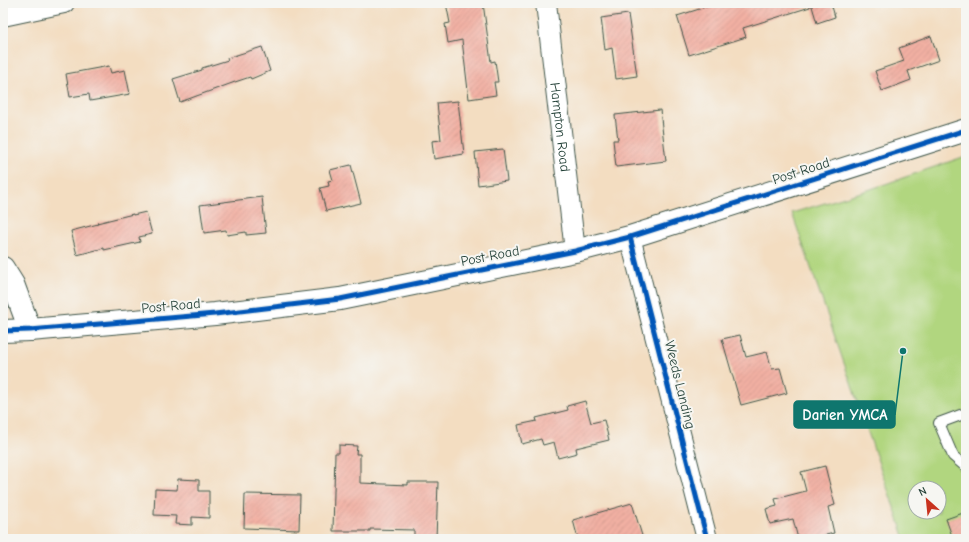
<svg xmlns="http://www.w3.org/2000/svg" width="969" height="542" font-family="'Comic Neue',sans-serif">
	<defs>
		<pattern id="building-hatch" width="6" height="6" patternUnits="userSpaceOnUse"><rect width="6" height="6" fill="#f2b0a3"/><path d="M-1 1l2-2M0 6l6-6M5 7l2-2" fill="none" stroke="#cf988d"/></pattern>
	</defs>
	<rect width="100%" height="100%" fill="#f6f6f2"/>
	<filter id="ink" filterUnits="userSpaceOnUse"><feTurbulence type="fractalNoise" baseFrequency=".025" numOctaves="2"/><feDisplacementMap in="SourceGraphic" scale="8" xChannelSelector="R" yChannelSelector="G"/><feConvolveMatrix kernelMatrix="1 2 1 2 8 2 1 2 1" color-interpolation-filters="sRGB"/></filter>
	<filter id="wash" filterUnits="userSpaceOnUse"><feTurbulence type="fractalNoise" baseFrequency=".012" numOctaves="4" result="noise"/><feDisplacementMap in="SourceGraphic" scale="16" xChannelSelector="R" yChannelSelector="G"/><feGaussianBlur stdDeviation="0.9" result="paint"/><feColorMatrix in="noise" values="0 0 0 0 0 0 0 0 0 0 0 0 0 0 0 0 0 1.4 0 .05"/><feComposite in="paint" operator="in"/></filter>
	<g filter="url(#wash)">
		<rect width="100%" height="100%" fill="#f3ddc1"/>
		<path fill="#b1d67f" stroke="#688a5a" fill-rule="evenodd" d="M 966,156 L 966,539 L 905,539 L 792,213 L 868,190 ZM 915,488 L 939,488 L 939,512 L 915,512 Z"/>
		<g id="blocks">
			<path fill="url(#building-hatch)" d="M 446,3 L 483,3 L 491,62 L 495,61 L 498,82 L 494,82 L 496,95 L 469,99 L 462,40 L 448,43 L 445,24 L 450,23 Z
				M 708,3 L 810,3 L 810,7 L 743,28 L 746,37 L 689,55 L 677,16 L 709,6 Z
				M 811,3 L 831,3 L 835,17 L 817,23 Z
				M 628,14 L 637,76 L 616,79 L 612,48 L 605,50 L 601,18 Z
				M 931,36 L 939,60 L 908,71 L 911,80 L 882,91 L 875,71 L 904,61 L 899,48 Z
				M 262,47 L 270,71 L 251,79 L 250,77 L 235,82 L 180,102 L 173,79 L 202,70 L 202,68 L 228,60 L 227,58 Z
				M 109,66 L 111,73 L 125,70 L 130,94 L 90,101 L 89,94 L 70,97 L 66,74 Z
				M 458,101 L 464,154 L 434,159 L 432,141 L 441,140 L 437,103 Z
				M 660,110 L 666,161 L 616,167 L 613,140 L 618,140 L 615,115 Z
				M 503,149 L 507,181 L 478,185 L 475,152 Z
				M 351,165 L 361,203 L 326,211 L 320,188 L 329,186 L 328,181 L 333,180 L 330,170 Z
				M 262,197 L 266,233 L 246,235 L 246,232 L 227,235 L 226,230 L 204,233 L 200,205 Z
				M 146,212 L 152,234 L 139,237 L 140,242 L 104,250 L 104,248 L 77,255 L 71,231 L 98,224 L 97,223 L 133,214 L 133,215 Z
				M 740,335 L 746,357 L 767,352 L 772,369 L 780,368 L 787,393 L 741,405 L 722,339 Z
				M 585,401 L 591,423 L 604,420 L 609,440 L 576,448 L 577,453 L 558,458 L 554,442 L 543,445 L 541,439 L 522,444 L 518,425 L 537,421 L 536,418 L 568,410 L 567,406 Z
				M 339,445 L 357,446 L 356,454 L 360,454 L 360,483 L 408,485 L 408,482 L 438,482 L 436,539 L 414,539 L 414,530 L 370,529 L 370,531 L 333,531 L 335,453 L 339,453 Z
				M 825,466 L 835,505 L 828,507 L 834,533 L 810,539 L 798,539 L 793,519 L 770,524 L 766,509 L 777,506 L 775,499 L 806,491 L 801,472 Z
				M 178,479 L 199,480 L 199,491 L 209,491 L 209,518 L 192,517 L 192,525 L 175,524 L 176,516 L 154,515 L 155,489 L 177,490 Z
				M 245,494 L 300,495 L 299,530 L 244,528 Z
				M 632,503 L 643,539 L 578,539 L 573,520 Z
				M 966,512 L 966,539 L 953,539 L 946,519 Z"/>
		</g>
	</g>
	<g filter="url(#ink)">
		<use href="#blocks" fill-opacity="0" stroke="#3f5549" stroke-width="1"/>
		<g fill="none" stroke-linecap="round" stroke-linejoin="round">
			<g stroke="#3f5549" stroke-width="12">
				<path id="service" d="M 966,413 L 939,423 L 953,456 L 966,467"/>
			</g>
			<g stroke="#3f5549" stroke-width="22">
				<g id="minor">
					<path id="s1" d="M 546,3 L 575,251"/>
					<path d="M 3,16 L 64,3"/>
					<path d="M 630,237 L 707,539"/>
				</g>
			</g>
			<g stroke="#3f5549" stroke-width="24">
				<path id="secondary" d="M 3,268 L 13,284 L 30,330"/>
			</g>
			<g stroke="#3f5549" stroke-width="24">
				<path id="primary" d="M 3,331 L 30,330 L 215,314 L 340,299 L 575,251 L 630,237 L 966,130"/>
			</g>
			<use href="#service" stroke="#fff" stroke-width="10"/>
			<use href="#minor" stroke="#fff" stroke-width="20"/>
			<use href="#secondary" stroke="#fff" stroke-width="22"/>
			<use href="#primary" stroke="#fff" stroke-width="22"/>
			<g stroke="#f6f6f2" stroke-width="8">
				<path id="cycleway" d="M 630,237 L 707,539
					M 3,331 L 30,330 L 215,314 L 340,299 L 575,251 L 630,237 L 966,130"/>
			</g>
			<use href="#cycleway" stroke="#0057b8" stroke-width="5"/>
		</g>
	</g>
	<g text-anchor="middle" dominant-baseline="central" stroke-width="4" stroke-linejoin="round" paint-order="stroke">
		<g font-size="14" fill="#1f3d34" stroke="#f6f6f2">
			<text stroke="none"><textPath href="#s1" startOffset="125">Hampton Road</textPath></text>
			<text transform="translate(801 171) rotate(-18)">Post Road</text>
			<text transform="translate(490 256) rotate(-11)">Post Road</text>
			<text transform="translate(171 306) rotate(-5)">Post Road</text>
			<text transform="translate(680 385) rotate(76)">Weeds Landing</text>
		</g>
	</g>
	<path fill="none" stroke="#0f766e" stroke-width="1.5" d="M903 351L895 415"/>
	<circle fill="#0f766e" stroke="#f6f6f2" stroke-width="1.5" cx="903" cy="351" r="4"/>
	<rect fill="#0f766e" stroke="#0f766e" stroke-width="1.5" x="794" y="401" width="101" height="27" rx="4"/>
	<g font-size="15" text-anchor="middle" font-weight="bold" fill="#fff">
		<text x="845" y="420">Darien YMCA</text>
	</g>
	<rect width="969" height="542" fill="none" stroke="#f6f6f2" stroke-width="16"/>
	<g transform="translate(927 500) rotate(333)"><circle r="19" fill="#f6f6f2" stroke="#a0aca6"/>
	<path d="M0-3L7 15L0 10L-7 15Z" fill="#c8321e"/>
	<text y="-6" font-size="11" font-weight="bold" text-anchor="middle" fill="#1f3d34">N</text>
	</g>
</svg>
